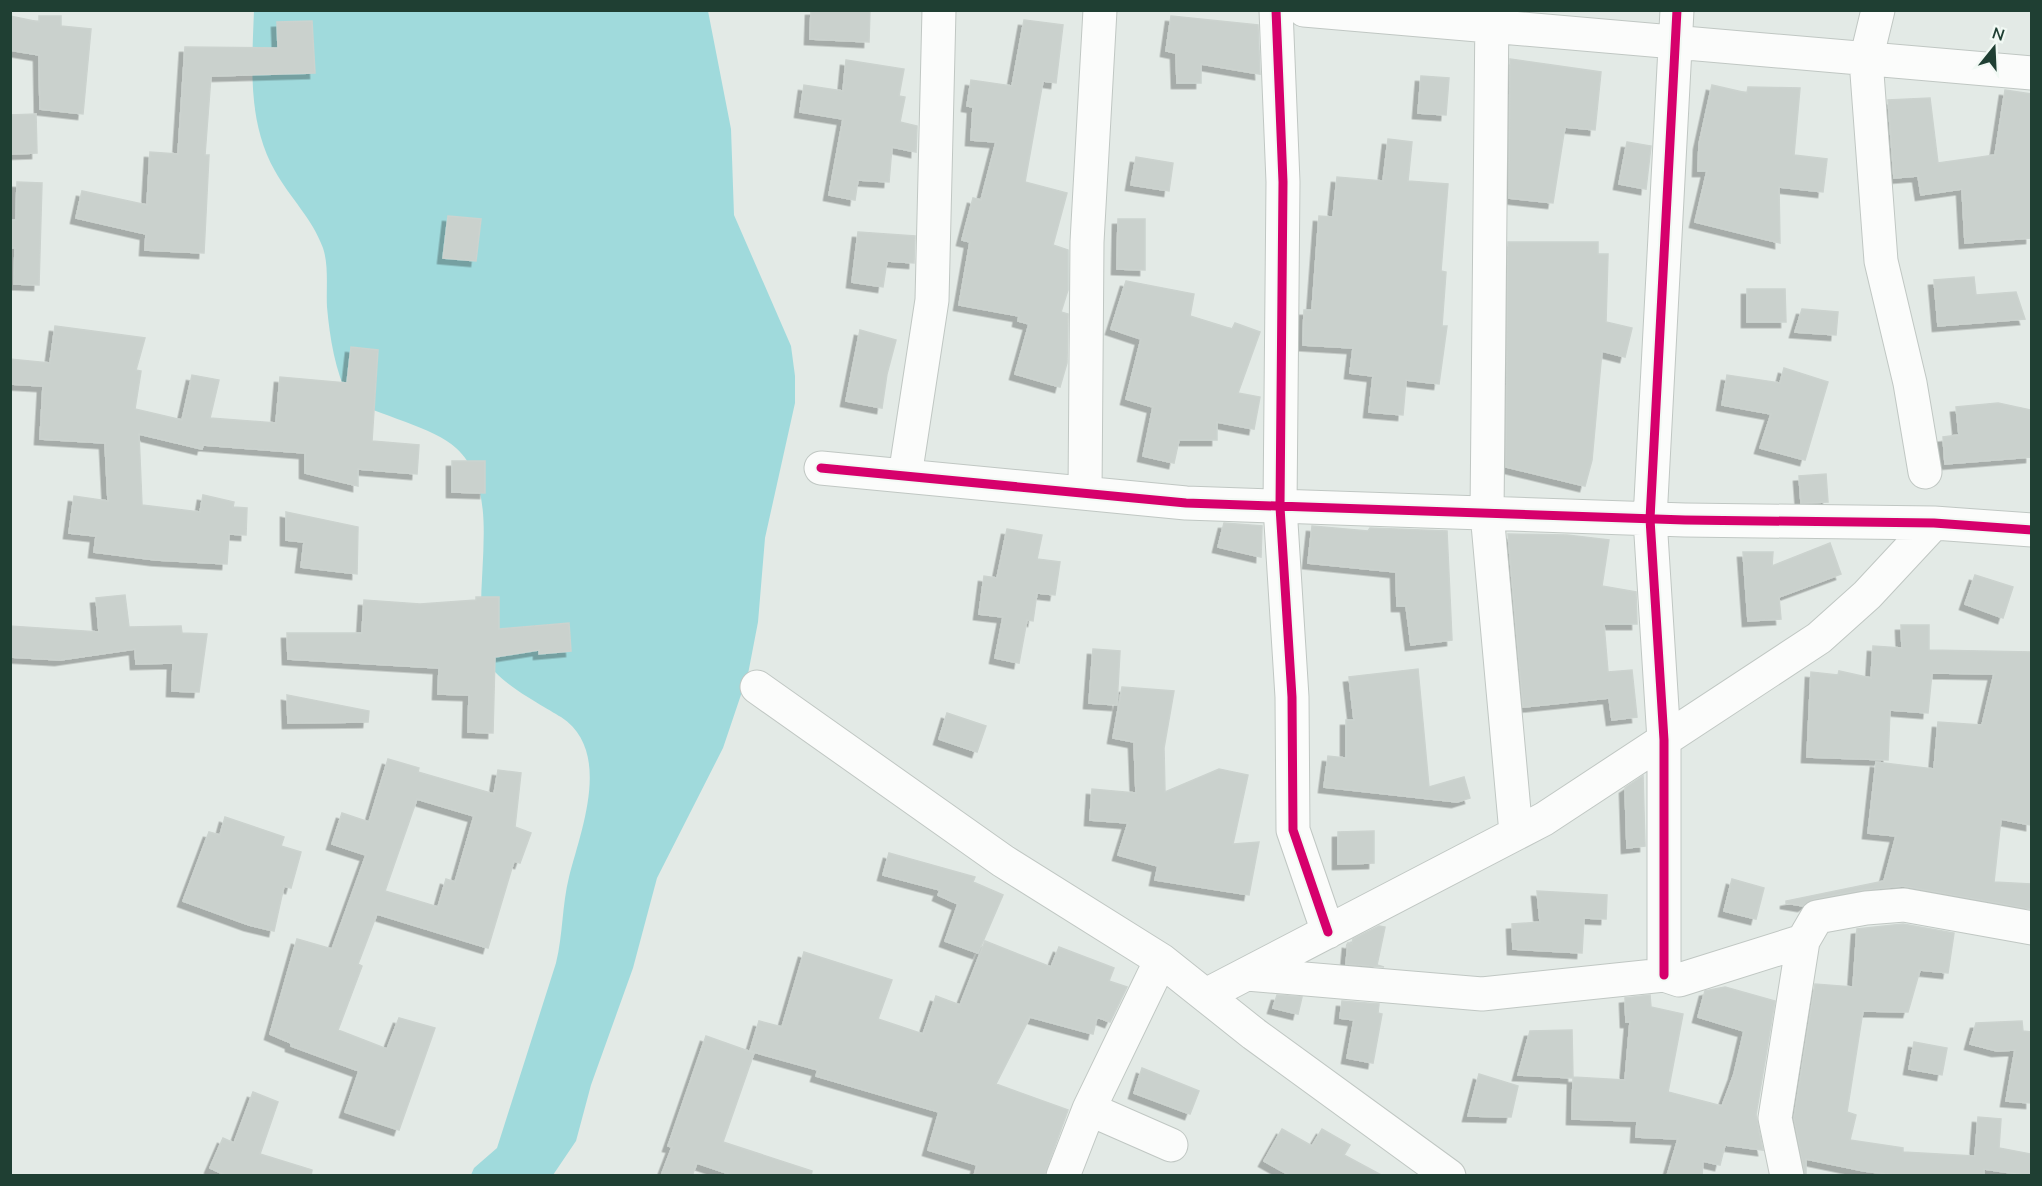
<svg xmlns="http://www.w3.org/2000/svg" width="2042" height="1186" font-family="'Nunito Sans',sans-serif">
	<defs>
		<filter id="shadow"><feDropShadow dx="-5.5" dy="5.5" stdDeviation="0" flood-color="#0004"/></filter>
	</defs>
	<rect width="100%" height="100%" fill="#e3eae6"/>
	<path fill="#a0dadc" d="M 254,10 L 708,11 L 731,129 L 734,215 L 791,346 L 795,376 L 795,403 L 765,538 L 758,622 L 748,674 L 723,748 L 657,878 L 633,968 L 591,1085 L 576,1141 L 553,1175 L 471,1175 L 474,1168 L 497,1148 L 556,963 C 563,934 562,905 569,877 C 581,830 613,751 561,717 C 542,705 493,680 487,659 C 467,595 508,495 456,448 C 435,428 377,414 349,400 C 335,369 330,340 327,307 C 326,288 329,266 323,248 C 312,218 290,198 275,171 C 247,121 252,66 254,10 Z"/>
	<path fill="#cad1cd" stroke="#ccd3cf" stroke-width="1.5" fill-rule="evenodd" filter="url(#shadow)" d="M 811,10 L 870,10 L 869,42 L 810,39 Z
		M 10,16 L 39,22 L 39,16 L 61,16 L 61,26 L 91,29 L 83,114 L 40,109 L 39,55 L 10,50 Z
		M 1171,16 L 1258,25 L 1260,74 L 1201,64 L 1201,83 L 1177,83 L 1176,53 L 1166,51 Z
		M 1024,20 L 1063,25 L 1056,83 L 1043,81 L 1025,182 L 1067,193 L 1053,245 L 1068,250 L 1068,290 L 1061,312 L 1068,314 L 1067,363 L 1060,387 L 1015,374 L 1029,324 L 1018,321 L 1019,316 L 959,305 L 970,242 L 962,240 L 973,198 L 981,200 L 996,142 L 971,140 L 973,107 L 967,106 L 971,80 L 1012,86 Z
		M 312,21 L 315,73 L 211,76 L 205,155 L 209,155 L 204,253 L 145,250 L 146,234 L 76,218 L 82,191 L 147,205 L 150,152 L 178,154 L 185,47 L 278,48 L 277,22 Z
		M 1510,59 L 1601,72 L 1595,130 L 1565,127 L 1553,203 L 1509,198 Z
		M 846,60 L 904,69 L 899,96 L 905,97 L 900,122 L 917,126 L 916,152 L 892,147 L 889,182 L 858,180 L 855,200 L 829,195 L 843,119 L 800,112 L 804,85 L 843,91 Z
		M 1421,76 L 1449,78 L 1446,115 L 1418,113 Z
		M 1712,85 L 1747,93 L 1748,87 L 1800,88 L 1794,155 L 1827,159 L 1823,192 L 1779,187 L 1780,243 L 1695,222 L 1707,171 L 1698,171 L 1699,144 Z
		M 2005,90 L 2031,94 L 2031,238 L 1965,243 L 1962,189 L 1921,195 L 1918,176 L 1894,178 L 1888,100 L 1930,98 L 1938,163 L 1995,155 Z
		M 36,114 L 37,153 L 10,154 L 10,115 Z
		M 1388,139 L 1412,142 L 1408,181 L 1448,184 L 1441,271 L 1446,272 L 1442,326 L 1447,326 L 1439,384 L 1406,380 L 1403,415 L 1369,412 L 1373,376 L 1350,373 L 1353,348 L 1303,345 L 1304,310 L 1312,310 L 1319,216 L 1333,217 L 1337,177 L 1383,181 Z
		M 1627,142 L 1651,146 L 1646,189 L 1619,184 Z
		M 1136,157 L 1173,163 L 1169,191 L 1131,185 Z
		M 17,182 L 42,183 L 39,285 L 14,284 L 15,248 L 10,248 L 10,220 L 16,220 Z
		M 448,216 L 481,219 L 476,261 L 443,258 Z
		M 1118,219 L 1145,219 L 1145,270 L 1117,269 Z
		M 858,232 L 915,236 L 914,263 L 887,261 L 883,287 L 852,282 Z
		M 1508,242 L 1598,242 L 1598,254 L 1608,254 L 1606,322 L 1632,328 L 1625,357 L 1602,351 L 1592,460 L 1585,486 L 1506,467 Z
		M 1974,277 L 1976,295 L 2016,292 L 2025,319 L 1938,326 L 1934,280 Z
		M 1126,281 L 1194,294 L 1190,316 L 1232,329 L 1235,323 L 1260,332 L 1238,393 L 1260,397 L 1254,429 L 1217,422 L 1217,440 L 1179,440 L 1174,463 L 1143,456 L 1153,407 L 1126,399 L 1141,339 L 1111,329 Z
		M 1747,289 L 1785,289 L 1786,322 L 1747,322 Z
		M 1802,309 L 1838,312 L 1836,335 L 1795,332 Z
		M 55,326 L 145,338 L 136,370 L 141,371 L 135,409 L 182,420 L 192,375 L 219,380 L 210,418 L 276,423 L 280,377 L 347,383 L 351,347 L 378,350 L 372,441 L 419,445 L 417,474 L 358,469 L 358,486 L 305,473 L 305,453 L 203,445 L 202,449 L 139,434 L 142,505 L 200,512 L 203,495 L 234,502 L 233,507 L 247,508 L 246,535 L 229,534 L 227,564 L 156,560 L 94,552 L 96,536 L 69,533 L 74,496 L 108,501 L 105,443 L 40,439 L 43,386 L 10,384 L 10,359 L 50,363 Z
		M 860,330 L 896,340 L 887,374 L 882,408 L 846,401 Z
		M 1784,368 L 1828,382 L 1805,460 L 1760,448 L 1771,414 L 1722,405 L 1727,375 L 1780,383 Z
		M 1998,403 L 2031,410 L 2031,457 L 1945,464 L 1943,437 L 1959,435 L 1956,407 Z
		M 452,461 L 485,461 L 485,493 L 452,492 Z
		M 1826,474 L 1828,502 L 1801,503 L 1799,476 Z
		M 286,512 L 358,527 L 357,574 L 301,567 L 304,542 L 286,540 Z
		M 1224,523 L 1262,526 L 1261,557 L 1218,547 Z
		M 1312,526 L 1368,531 L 1370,528 L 1447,531 L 1452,640 L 1411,645 L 1406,606 L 1397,606 L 1396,572 L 1308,563 Z
		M 1007,529 L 1042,535 L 1037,559 L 1060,562 L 1055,595 L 1037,593 L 1033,621 L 1027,620 L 1019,663 L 995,658 L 1003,617 L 979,614 L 984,576 L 997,578 Z
		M 1508,534 L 1567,535 L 1609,540 L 1602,586 L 1636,592 L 1637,624 L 1604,624 L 1608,672 L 1632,670 L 1637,717 L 1612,720 L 1609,698 L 1523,707 Z
		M 1830,543 L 1841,574 L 1779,597 L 1781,619 L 1748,621 L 1743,552 L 1773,552 L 1772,566 Z
		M 1975,575 L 2013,587 L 2003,618 L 1965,604 Z
		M 125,595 L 129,627 L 181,626 L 182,633 L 207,634 L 199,692 L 172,691 L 173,663 L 136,664 L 135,649 L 60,660 L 10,657 L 10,626 L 99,632 L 96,598 Z
		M 476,597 L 499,597 L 499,629 L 569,623 L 571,651 L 539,654 L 539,650 L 495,657 L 493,733 L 468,732 L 469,695 L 438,694 L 439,668 L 288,659 L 287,633 L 362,633 L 364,600 L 420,604 L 476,600 Z
		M 1901,625 L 1929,625 L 1929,650 L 2031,652 L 2031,825 L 2001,819 L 1994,882 L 2031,884 L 2031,909 L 1903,886 L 1863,890 L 1814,899 L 1803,906 L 1786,903 L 1786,901 L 1884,881 L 1896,836 L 1868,833 L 1876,762 L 1934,769 L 1938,722 L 1982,725 L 1994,674 L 1932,673 L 1928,713 L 1890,710 L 1888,760 L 1807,757 L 1811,672 L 1838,675 L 1839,671 L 1871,678 L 1873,646 L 1902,648 Z
		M 1093,649 L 1120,651 L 1117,705 L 1089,703 Z
		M 1418,669 L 1429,787 L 1464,777 L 1470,798 L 1457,802 L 1324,787 L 1328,756 L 1346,758 L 1346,720 L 1354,720 L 1349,677 Z
		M 1122,687 L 1174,691 L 1164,748 L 1165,792 L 1219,769 L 1248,775 L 1233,844 L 1259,842 L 1249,895 L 1155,880 L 1158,866 L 1118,855 L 1128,823 L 1090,820 L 1092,789 L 1136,793 L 1134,742 L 1113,738 Z
		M 287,695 L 369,711 L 368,722 L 288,723 Z
		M 947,713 L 986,726 L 977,752 L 939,739 Z
		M 388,759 L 419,768 L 418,772 L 494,794 L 498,770 L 521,773 L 515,827 L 531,833 L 520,863 L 514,861 L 488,948 L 377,914 L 358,964 L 362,966 L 338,1030 L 387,1049 L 399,1018 L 435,1028 L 399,1130 L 345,1112 L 359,1071 L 291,1046 L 291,1043 L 270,1034 L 297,939 L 332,949 L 366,855 L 332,844 L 342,813 L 369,822 ZM 417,799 L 474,816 L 455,882 L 446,879 L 438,907 L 385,891 Z
		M 1643,776 L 1645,846 L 1627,848 L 1625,788 Z
		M 225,817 L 284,837 L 281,846 L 301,852 L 291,888 L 284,886 L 274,931 L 249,925 L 183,901 L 209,832 L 220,835 Z
		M 1374,831 L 1374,863 L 1338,864 L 1338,832 Z
		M 889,853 L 975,877 L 973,882 L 1003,895 L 978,953 L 945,941 L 958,904 L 938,895 L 940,890 L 883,875 Z
		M 1732,879 L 1764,888 L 1756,919 L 1724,911 Z
		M 1537,891 L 1607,895 L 1606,919 L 1584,918 L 1582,953 L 1513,949 L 1512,924 L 1540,922 Z
		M 1903,924 L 1954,933 L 1948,973 L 1920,970 L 1908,1012 L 1863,1011 L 1847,1112 L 1856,1115 L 1850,1140 L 1903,1148 L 1903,1152 L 1975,1156 L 1978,1117 L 2001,1119 L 1999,1148 L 2031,1154 L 2031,1176 L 1984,1169 L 1984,1176 L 1902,1176 L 1864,1171 L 1806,1159 L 1806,1176 L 1805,1176 L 1794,1118 L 1815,984 L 1853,987 L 1857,929 Z
		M 1379,926 L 1385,927 L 1377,965 L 1384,967 L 1346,964 L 1348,943 L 1352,944 L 1353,939 Z
		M 985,941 L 1051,967 L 1059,947 L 1114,968 L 1109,981 L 1127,987 L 1110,1022 L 1097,1017 L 1093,1034 L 1030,1017 L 996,1084 L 1068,1110 L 1044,1176 L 974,1176 L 977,1165 L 928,1150 L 939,1112 L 816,1076 L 818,1070 L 750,1051 L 759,1021 L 782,1027 L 804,952 L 892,980 L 878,1019 L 923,1034 L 936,996 L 960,1005 Z
		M 1725,987 L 1775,1001 L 1756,1115 L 1763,1150 L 1725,1145 L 1720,1165 L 1703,1161 L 1702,1176 L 1667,1176 L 1678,1139 L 1636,1137 L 1637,1121 L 1572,1119 L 1573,1078 L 1518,1075 L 1530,1031 L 1572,1030 L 1573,1077 L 1625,1080 L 1630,1022 L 1626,1022 L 1625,998 L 1650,995 L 1651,1007 L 1683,1014 L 1668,1092 L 1722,1106 L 1734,1074 L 1744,1031 L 1698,1017 L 1705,991 Z
		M 1277,995 L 1302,997 L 1298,1014 L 1273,1008 Z
		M 1342,1001 L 1379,1004 L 1378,1013 L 1382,1014 L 1373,1063 L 1347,1058 L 1354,1020 L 1340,1018 Z
		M 2022,1021 L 2023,1031 L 2031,1032 L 2031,1103 L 2006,1101 L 2015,1050 L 1997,1051 L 1970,1044 L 1976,1023 Z
		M 706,1036 L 754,1053 L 723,1142 L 812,1171 L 811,1176 L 735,1176 L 697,1163 L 692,1176 L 661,1176 L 672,1147 L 668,1146 Z
		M 1914,1042 L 1947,1048 L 1942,1075 L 1909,1069 Z
		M 1142,1068 L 1199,1091 L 1190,1114 L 1134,1093 Z
		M 1479,1074 L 1518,1086 L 1511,1117 L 1468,1116 Z
		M 253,1092 L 278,1102 L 260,1154 L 312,1170 L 311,1176 L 227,1176 L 210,1168 L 223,1138 L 234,1143 Z
		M 1282,1129 L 1312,1146 L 1322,1129 L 1350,1145 L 1344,1155 L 1383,1176 L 1291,1176 L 1264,1161 Z"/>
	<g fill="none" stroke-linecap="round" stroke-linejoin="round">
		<g stroke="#c0c7c3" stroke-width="35">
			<path id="minor" d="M 1276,10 L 1283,182 L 1280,507 L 1292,697 L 1293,830 L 1328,932
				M 1304,10 L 2032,73
				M 1492,10 L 1487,513 L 1516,833
				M 1878,10 L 1866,60 L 1881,261 L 1910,383 L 1925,472
				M 821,468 L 1186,503 L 1685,520 L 1934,523 L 2032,530
				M 905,476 L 932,300 L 939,10
				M 1085,493 L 1087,242 L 1100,10
				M 757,687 L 1003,861 L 1161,960 L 1254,1034 L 1449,1176
				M 1247,974 L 1482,994 L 1664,975 L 1679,980 L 1803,941
				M 1664,975 L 1664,740 L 1650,519 L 1677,10
				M 1206,995 L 1544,819 L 1819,638 L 1867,595 L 1934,523
				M 1089,1109 L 1171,1145
				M 1063,1176 L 1089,1109 L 1161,960
				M 1787,1176 L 1775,1118 L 1803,941 L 1817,917 L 1866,908 L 1904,905 L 2032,928"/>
		</g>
		<use href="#minor" stroke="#fbfcfb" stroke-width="33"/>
		<g stroke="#f1f9f4" stroke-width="13">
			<path id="cycleway" d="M 1276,10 L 1283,182 L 1280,507 L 1292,697 L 1293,830 L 1328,932
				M 821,468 L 1186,503 L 1685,520 L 1934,523 L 2032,530
				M 1664,975 L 1664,740 L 1650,519 L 1677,10"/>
		</g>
		<use href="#cycleway" stroke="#d6006c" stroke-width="9"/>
	</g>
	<rect width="2042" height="1186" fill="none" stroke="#1f3f33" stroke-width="24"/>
	<g transform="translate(1994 48) rotate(18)" stroke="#f1f9f4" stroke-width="4.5" paint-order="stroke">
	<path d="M0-4.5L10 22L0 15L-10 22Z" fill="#1f3f33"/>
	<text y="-9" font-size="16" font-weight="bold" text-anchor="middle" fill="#1f3f33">N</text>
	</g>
</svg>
